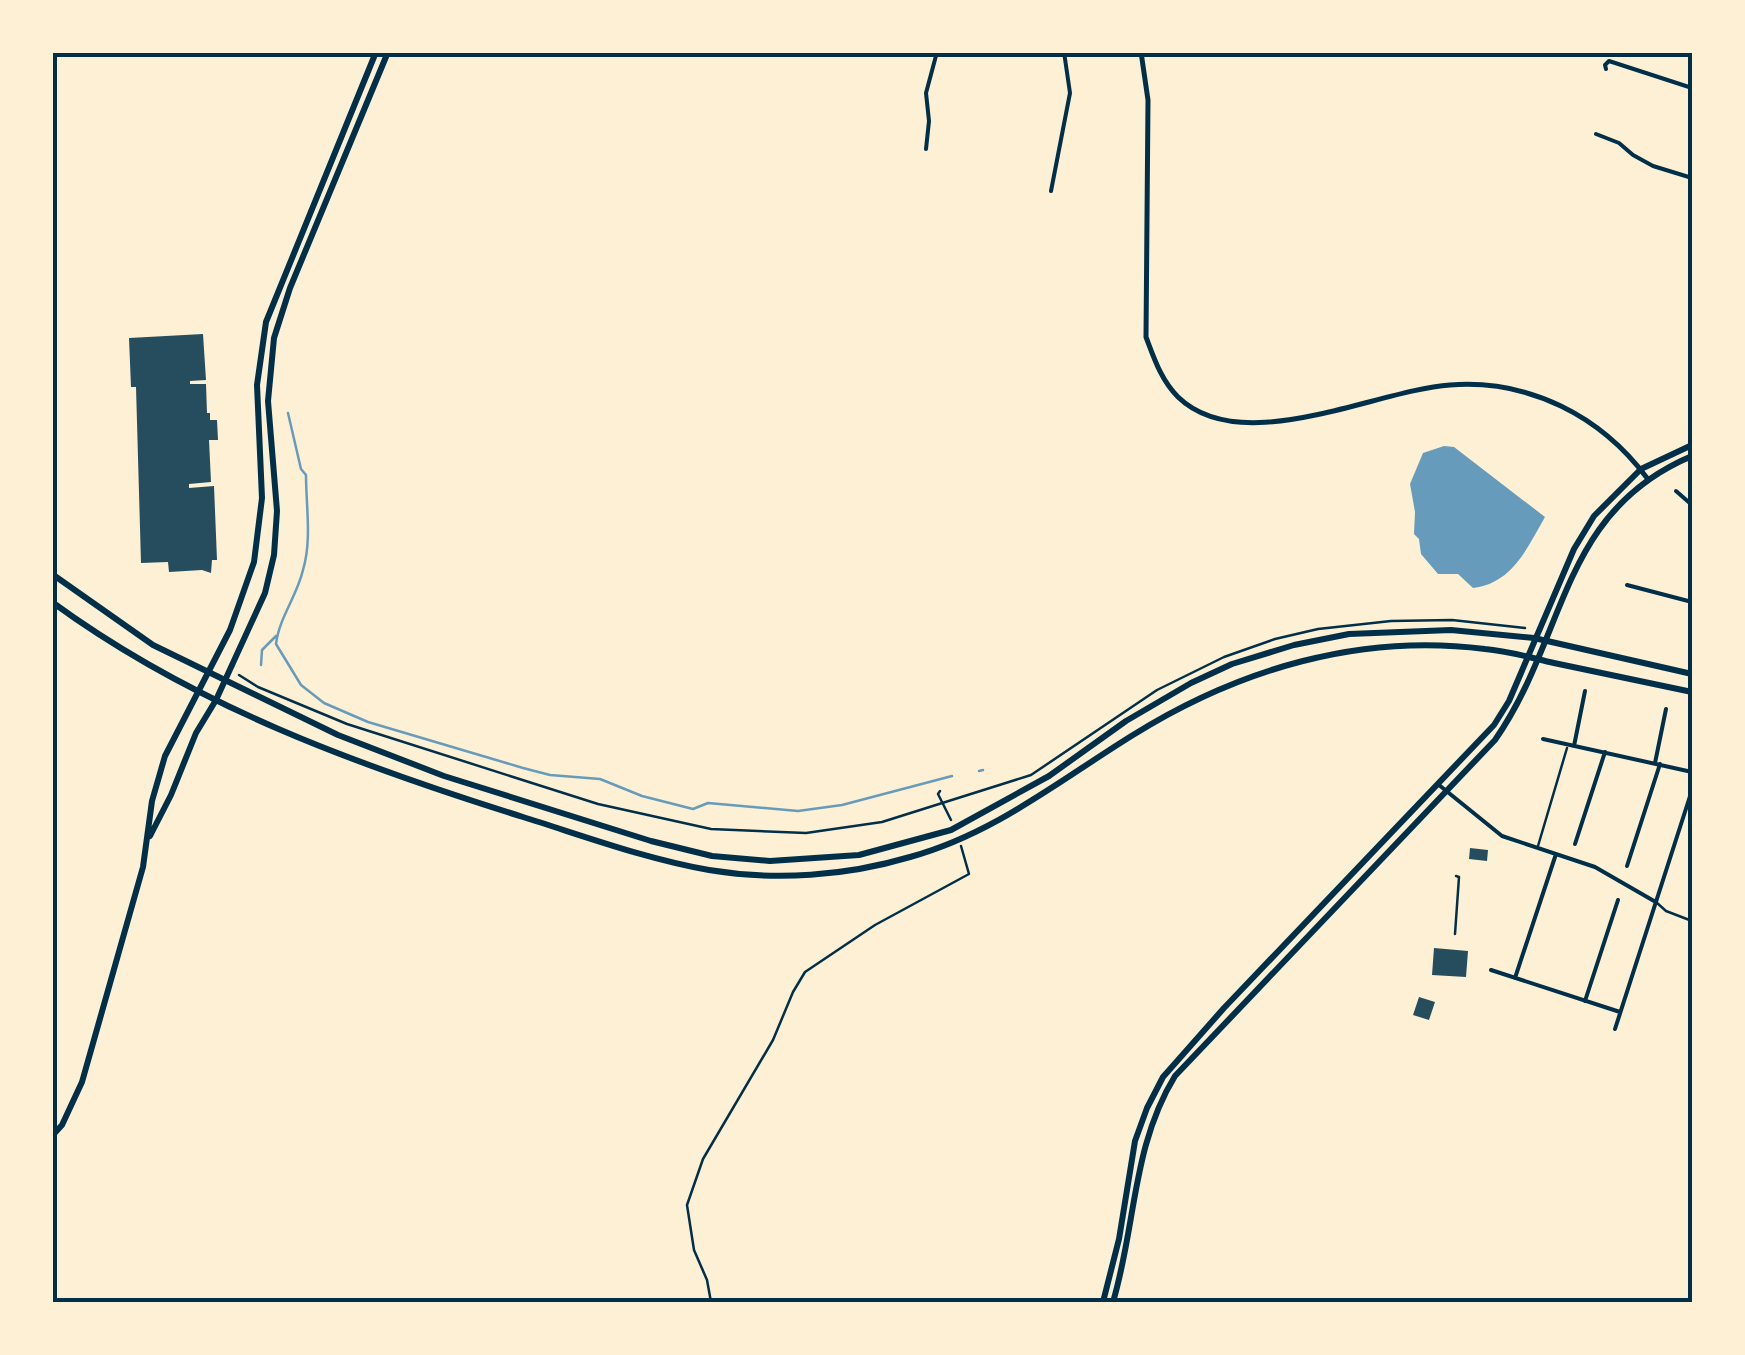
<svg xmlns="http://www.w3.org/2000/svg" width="1745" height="1355" font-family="'IBM Plex Sans',sans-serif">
	<rect width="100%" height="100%" fill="#fdf0d5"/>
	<path fill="#669bbc" d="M 1444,446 L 1454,447 L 1545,517 C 1527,548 1513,583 1473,588 L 1458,574 L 1438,574 L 1421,554 L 1419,539 L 1414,534 L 1415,512 L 1410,484 L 1423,453 Z"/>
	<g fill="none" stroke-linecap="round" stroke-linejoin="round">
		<path stroke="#669bbc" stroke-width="2.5" d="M 288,413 L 301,469 L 306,475 C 306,506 312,540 303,570 C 297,596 279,618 276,644 L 301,685 L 324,703 L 368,722 L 523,768 L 550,775 L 600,779 L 642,796 L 693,809 L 708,803 L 798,811 L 842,805 L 952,776
			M 261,665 L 262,650 L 276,636
			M 979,771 L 983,770"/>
	</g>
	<path fill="#264d5e" d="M 203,334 L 206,380 L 190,381 L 190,384 L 206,384 L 207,413 L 210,413 L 210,420 L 217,420 L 218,440 L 209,440 L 211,482 L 189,484 L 189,488 L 214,486 L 217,560 L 212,560 L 211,573 L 202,570 L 169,572 L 168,562 L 141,563 L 136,387 L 131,387 L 129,338 Z
		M 1470,848 L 1488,850 L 1487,861 L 1469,859 Z
		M 1434,948 L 1468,951 L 1466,977 L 1432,975 Z
		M 1419,997 L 1435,1002 L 1429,1020 L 1413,1015 Z"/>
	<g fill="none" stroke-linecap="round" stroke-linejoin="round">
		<path stroke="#003049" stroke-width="2.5" d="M 239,675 L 258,687 L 347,724 L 598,804 L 711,829 L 806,833 L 882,822 L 1031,775 L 1157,690 L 1224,657 L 1275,639 L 1318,629 L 1391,621 L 1452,620 L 1525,628
			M 940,791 L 938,794 L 951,820
			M 711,1302 L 707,1280 L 694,1250 L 687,1205 L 703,1159 L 773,1040 L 793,992 L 805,972 L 875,925 L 969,874 L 961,846"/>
		<path stroke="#003049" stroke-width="2.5" d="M 1538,846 L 1567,748
			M 1656,902 L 1666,911 L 1692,921"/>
		<path stroke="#003049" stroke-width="2.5" d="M 1455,934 L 1459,877 L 1456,876"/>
		<path stroke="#003049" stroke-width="4" d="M 1606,69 L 1605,65 L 1609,61 L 1692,88
			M 1596,134 L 1619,143 L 1633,155 L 1653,166 L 1692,178
			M 926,149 L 929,121 L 926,93 L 937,52
			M 1051,191 L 1070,93 L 1064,52
			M 1676,491 L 1692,505
			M 1627,585 L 1692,602
			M 1543,739 L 1692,772
			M 1574,746 L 1585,691
			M 1655,763 L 1666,709
			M 1439,785 L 1502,836 L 1595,867 L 1654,901
			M 1575,844 L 1605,752
			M 1627,866 L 1660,764
			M 1491,970 L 1620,1012
			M 1515,978 L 1556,854
			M 1585,1001 L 1618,900
			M 1615,1029 L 1692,790"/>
		<path stroke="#003049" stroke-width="5" d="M 1141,52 L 1148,100 L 1146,337 C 1154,358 1161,380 1178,397 C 1242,459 1376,390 1450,385 C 1529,379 1601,416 1647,478"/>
		<path stroke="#003049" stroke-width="6" d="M 150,836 L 171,795 L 196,733 L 216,700 L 265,593 L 274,555 L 277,511 L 268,401 L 274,338 L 290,288 L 388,52
			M 52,1136 L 62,1125 L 82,1082 L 143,867 L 152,801 L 165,756 L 230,630 L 254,562 L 262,498 L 257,385 L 266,322 L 376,52
			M 1103,1302 L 1119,1239 L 1135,1141 L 1147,1108 L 1163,1077 L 1224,1008 L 1494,725 L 1509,701 L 1574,549 L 1594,516 L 1641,469 L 1692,445
			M 1113,1302 C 1136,1225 1132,1146 1175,1076 L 1495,740 C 1568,635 1559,512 1692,456"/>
		<path stroke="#003049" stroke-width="6" d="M 52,574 L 153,645 L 338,735 L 444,776 L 651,841 L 712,856 L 770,861 L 859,855 L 951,830 L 1049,776 L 1126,721 L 1191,683 L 1232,664 L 1294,645 L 1349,634 L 1451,630 L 1534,638 L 1692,674
			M 52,602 C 194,706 357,765 523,817 C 584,836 646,859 709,870 C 776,881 846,876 910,857 C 994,834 1060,780 1133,735 C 1239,669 1360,633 1485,649 C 1509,651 1532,658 1554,663 C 1600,673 1646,682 1692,692"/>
	</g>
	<rect width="1745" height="1355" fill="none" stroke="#fdf0d5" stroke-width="110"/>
	<rect x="55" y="55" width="1635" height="1245" fill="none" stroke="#003049" stroke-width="4"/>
</svg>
